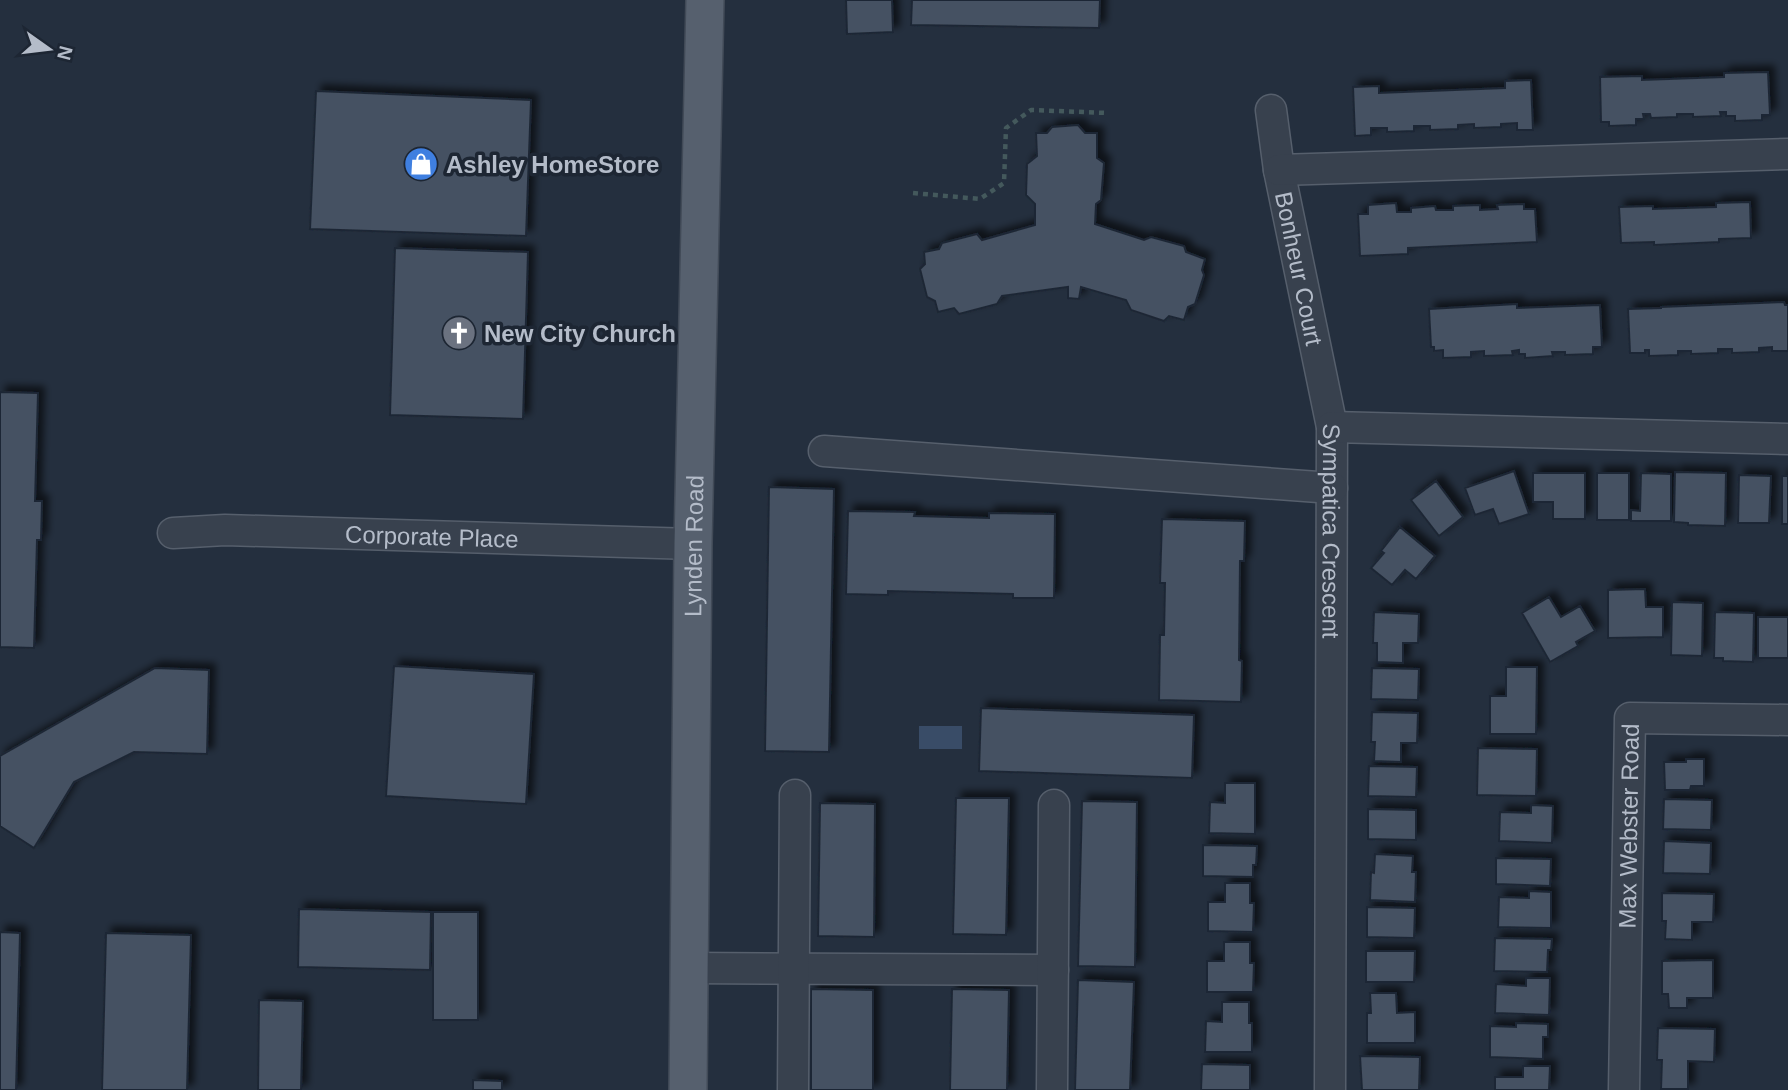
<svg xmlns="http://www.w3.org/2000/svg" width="1788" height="1090" font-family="Helvetica,sans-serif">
	<defs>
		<filter id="shadow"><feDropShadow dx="6" dy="-6" stdDeviation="3.5" flood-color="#0009"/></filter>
	</defs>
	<rect width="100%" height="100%" fill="#242f3e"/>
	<path fill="#394c67" d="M 919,726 L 962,726 L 962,749 L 919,749 Z"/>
	<path fill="#455162" stroke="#1f2835" stroke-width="2" filter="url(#shadow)" d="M 846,0 L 892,0 L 893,32 L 847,34 Z
		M 912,0 L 1100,0 L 1099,28 L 911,25 Z
		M 1768,72 L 1770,115 L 1762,115 L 1762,120 L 1735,121 L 1735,116 L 1726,116 L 1726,112 L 1720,112 L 1721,116 L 1693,117 L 1693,114 L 1677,114 L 1677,117 L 1651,118 L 1650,114 L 1643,114 L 1644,119 L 1636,119 L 1636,125 L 1609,126 L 1609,122 L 1601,122 L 1600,77 L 1642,76 L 1642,80 L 1724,77 L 1724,73 Z
		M 1531,80 L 1533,130 L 1517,130 L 1517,123 L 1501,124 L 1501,127 L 1474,128 L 1474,124 L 1458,125 L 1458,129 L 1430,130 L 1430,126 L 1414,126 L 1414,131 L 1387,132 L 1387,128 L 1371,128 L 1371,135 L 1355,136 L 1353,87 L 1379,86 L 1379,93 L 1505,88 L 1505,81 Z
		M 316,91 L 531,100 L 526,236 L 310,229 Z
		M 1078,125 L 1085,133 L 1097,133 L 1097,158 L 1104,163 L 1101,200 L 1096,204 L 1095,224 L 1144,240 L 1151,237 L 1184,246 L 1186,252 L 1205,259 L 1202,270 L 1204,275 L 1195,304 L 1188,307 L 1184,320 L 1169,316 L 1164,321 L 1131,310 L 1126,300 L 1081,287 L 1079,299 L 1068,298 L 1068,287 L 1002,296 L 997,304 L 959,314 L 954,308 L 938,312 L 935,301 L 927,297 L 920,269 L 925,264 L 924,252 L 939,249 L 942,243 L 977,234 L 982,240 L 1035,225 L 1035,204 L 1026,195 L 1027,164 L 1037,156 L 1036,133 L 1047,133 L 1052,127 Z
		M 1750,202 L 1751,238 L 1719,239 L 1719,242 L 1654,245 L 1654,242 L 1621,243 L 1619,207 L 1653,206 L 1653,209 L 1716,207 L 1716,203 Z
		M 1396,203 L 1397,212 L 1411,212 L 1411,208 L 1435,206 L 1436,210 L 1453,210 L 1453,206 L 1480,205 L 1480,210 L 1498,209 L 1497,205 L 1524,204 L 1524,209 L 1535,209 L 1537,242 L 1408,248 L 1408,254 L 1360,256 L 1358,214 L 1368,214 L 1368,205 Z
		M 395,248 L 528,252 L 523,419 L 390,415 Z
		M 1784,302 L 1785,305 L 1788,305 L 1788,351 L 1772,351 L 1772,347 L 1759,348 L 1759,352 L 1732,353 L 1732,349 L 1718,349 L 1718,353 L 1691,354 L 1691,351 L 1678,351 L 1678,355 L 1649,356 L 1649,350 L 1645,350 L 1645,353 L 1630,353 L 1628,309 L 1661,308 L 1661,307 Z
		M 1517,304 L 1517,308 L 1600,305 L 1602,347 L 1593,347 L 1593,354 L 1565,355 L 1565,352 L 1552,352 L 1553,356 L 1525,358 L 1525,354 L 1519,354 L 1519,350 L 1512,351 L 1513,355 L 1484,356 L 1484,351 L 1471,352 L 1471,357 L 1443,358 L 1443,350 L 1434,351 L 1434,347 L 1431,347 L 1429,309 Z
		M 0,392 L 38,393 L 35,501 L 42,501 L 41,540 L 37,540 L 34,648 L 0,647 Z
		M 1514,471 L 1529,514 L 1499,524 L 1493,509 L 1475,515 L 1465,488 Z
		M 1675,472 L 1726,473 L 1725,526 L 1688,525 L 1688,523 L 1674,522 Z
		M 1533,473 L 1585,473 L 1585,519 L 1553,519 L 1553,502 L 1533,502 Z
		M 1597,473 L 1629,473 L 1629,520 L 1597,520 Z
		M 1641,473 L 1671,474 L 1671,521 L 1631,521 L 1631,510 L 1640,511 Z
		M 1739,475 L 1771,476 L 1769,523 L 1738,523 Z
		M 1782,476 L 1788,476 L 1788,524 L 1782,524 Z
		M 1436,481 L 1463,517 L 1439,536 L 1411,500 Z
		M 769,487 L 834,489 L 829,752 L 765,751 Z
		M 848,511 L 915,512 L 914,516 L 989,518 L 989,513 L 1055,514 L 1054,598 L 1013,598 L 1013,594 L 888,591 L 888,595 L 846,594 Z
		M 1162,519 L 1245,521 L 1244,561 L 1240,561 L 1239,660 L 1242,661 L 1241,702 L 1159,700 L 1160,635 L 1164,635 L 1165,583 L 1160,583 Z
		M 1400,527 L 1435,556 L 1416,579 L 1405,570 L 1392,585 L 1371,568 L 1384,553 L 1381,551 Z
		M 1645,589 L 1646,607 L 1663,607 L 1663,637 L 1608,638 L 1608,590 Z
		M 1549,597 L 1561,617 L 1580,606 L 1595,631 L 1576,642 L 1578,646 L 1550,662 L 1522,613 Z
		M 1672,602 L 1703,603 L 1702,656 L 1671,655 Z
		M 1374,612 L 1419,614 L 1418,643 L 1403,643 L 1403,663 L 1377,662 L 1377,643 L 1373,643 Z
		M 1715,612 L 1754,613 L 1753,662 L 1723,661 L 1723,658 L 1714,658 Z
		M 1758,617 L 1788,617 L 1788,658 L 1758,658 Z
		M 394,666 L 534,674 L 526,804 L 386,796 Z
		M 1506,667 L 1537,667 L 1536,734 L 1490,734 L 1490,696 L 1506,696 Z
		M 155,668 L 209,670 L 207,754 L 134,752 L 74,782 L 34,848 L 0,826 L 0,756 Z
		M 1372,668 L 1419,669 L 1418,700 L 1371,699 Z
		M 981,708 L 1194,715 L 1192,778 L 979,771 Z
		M 1372,712 L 1418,713 L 1417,743 L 1401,743 L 1401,762 L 1374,761 L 1375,742 L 1371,742 Z
		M 1478,748 L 1537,749 L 1536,796 L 1477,795 Z
		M 1686,759 L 1704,759 L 1704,786 L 1691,786 L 1690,790 L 1665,790 L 1664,762 L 1686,762 Z
		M 1369,766 L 1417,767 L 1416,797 L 1368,796 Z
		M 1225,783 L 1255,783 L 1255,834 L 1209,833 L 1210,802 L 1225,803 Z
		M 956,798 L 1009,798 L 1006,935 L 953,934 Z
		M 1664,799 L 1712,800 L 1711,830 L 1663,829 Z
		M 1082,801 L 1137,802 L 1135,967 L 1078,966 Z
		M 820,803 L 875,804 L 874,937 L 818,936 Z
		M 1531,805 L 1553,806 L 1552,843 L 1499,841 L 1500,812 L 1531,813 Z
		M 1368,809 L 1416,810 L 1416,840 L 1368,839 Z
		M 1664,841 L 1711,843 L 1710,874 L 1663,873 Z
		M 1203,845 L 1257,846 L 1256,865 L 1253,865 L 1253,877 L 1203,876 Z
		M 1375,854 L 1413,856 L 1412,872 L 1416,872 L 1415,902 L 1370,900 L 1371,872 L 1374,873 Z
		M 1496,858 L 1551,859 L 1550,886 L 1496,884 Z
		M 1225,883 L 1250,883 L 1250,903 L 1254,903 L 1253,932 L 1208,931 L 1208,902 L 1225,902 Z
		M 1529,891 L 1551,892 L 1551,928 L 1498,927 L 1499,897 L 1529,898 Z
		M 1662,893 L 1714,894 L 1713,922 L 1692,922 L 1692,940 L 1665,939 L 1666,921 L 1662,921 Z
		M 1367,907 L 1415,908 L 1414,938 L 1367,937 Z
		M 299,909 L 431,912 L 430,970 L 298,967 Z
		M 433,912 L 478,912 L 478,1020 L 433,1020 Z
		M 0,932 L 20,933 L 16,1090 L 0,1090 Z
		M 106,933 L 191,935 L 187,1090 L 102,1090 Z
		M 1495,938 L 1552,939 L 1551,950 L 1548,950 L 1547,972 L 1494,971 Z
		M 1224,942 L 1250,942 L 1250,963 L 1254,963 L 1253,992 L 1207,992 L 1207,961 L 1224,961 Z
		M 1366,951 L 1415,951 L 1414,982 L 1366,982 Z
		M 1713,960 L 1713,998 L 1687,998 L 1687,1008 L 1669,1008 L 1668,994 L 1662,994 L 1662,961 Z
		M 1526,978 L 1550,978 L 1549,1015 L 1495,1013 L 1496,984 L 1526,986 Z
		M 1078,980 L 1134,982 L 1130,1090 L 1075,1090 Z
		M 811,989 L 873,990 L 873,1090 L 811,1090 Z
		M 952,989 L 1009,990 L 1007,1090 L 950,1090 Z
		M 1370,993 L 1396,993 L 1397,1013 L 1415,1012 L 1415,1043 L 1367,1043 L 1367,1013 L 1371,1013 Z
		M 259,1000 L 303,1001 L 301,1090 L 258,1090 Z
		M 1222,1002 L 1249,1002 L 1249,1023 L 1252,1023 L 1252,1052 L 1205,1052 L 1206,1021 L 1222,1022 Z
		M 1516,1023 L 1548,1024 L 1548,1037 L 1543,1037 L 1543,1059 L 1490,1057 L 1490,1026 L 1516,1027 Z
		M 1658,1028 L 1715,1029 L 1714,1062 L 1688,1061 L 1688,1089 L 1661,1089 L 1662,1060 L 1657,1060 Z
		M 1360,1056 L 1420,1057 L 1419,1090 L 1362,1090 Z
		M 1202,1064 L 1250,1065 L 1250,1090 L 1201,1090 Z
		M 1523,1066 L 1550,1066 L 1549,1090 L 1495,1090 L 1495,1077 L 1523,1077 Z
		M 473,1080 L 502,1081 L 502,1090 L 473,1090 Z"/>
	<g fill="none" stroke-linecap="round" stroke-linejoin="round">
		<g stroke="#565f6c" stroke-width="33">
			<g id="minor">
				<path id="s1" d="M 1271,110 L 1279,170 L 1332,427 L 1330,1090"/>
				<path d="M 1279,170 L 1788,154"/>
				<path d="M 1332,427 L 1788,439"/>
				<path d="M 824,451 L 1332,488"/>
				<path id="s2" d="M 173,533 L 225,530 L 693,544"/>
				<path d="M 689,968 L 1053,970"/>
				<path d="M 793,1090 L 795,795"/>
				<path d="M 1052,1090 L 1054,805"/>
				<path id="s3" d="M 1624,1090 L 1630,718 L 1788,720"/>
			</g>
		</g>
		<g stroke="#414a57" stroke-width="40">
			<g id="major">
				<path id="s4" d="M 688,1090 L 693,544 L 705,0"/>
			</g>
		</g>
		<path stroke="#44595c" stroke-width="4.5" stroke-dasharray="5 5" stroke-linecap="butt" d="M 913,193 L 980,199 L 1004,183 L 1006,128 L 1031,110 L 1108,113"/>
		<use href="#minor" stroke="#38414e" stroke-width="30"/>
		<use href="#major" stroke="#56606e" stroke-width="37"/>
	</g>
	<defs>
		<g id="shop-disc" transform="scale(1.75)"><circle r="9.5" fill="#3f7fe0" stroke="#1d2633"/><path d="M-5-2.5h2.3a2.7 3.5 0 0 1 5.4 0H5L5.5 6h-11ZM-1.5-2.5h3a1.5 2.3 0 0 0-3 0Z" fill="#fff"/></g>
		<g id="church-disc" transform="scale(1.75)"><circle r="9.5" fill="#6b7280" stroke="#1d2633"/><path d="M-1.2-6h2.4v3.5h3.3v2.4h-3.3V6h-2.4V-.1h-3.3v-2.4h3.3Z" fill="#fff"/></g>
	</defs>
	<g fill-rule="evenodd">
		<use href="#shop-disc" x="421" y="164"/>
		<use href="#church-disc" x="459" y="333"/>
	</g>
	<g text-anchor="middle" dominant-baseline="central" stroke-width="7" stroke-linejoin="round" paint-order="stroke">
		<g font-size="24" font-weight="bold" fill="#b4bcc9" stroke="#1d2633" text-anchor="start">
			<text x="446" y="164">Ashley HomeStore</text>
			<text x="484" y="333">New City Church</text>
		</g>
		<g font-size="24" fill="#b4bcc9" stroke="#1d2633">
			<text stroke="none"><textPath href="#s1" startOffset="161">Bonheur Court</textPath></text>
			<text stroke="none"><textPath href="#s2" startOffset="259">Corporate Place</textPath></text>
			<text stroke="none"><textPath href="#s1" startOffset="427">Sympatica Crescent</textPath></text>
			<text stroke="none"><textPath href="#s4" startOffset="544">Lynden Road</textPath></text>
			<text stroke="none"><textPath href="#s3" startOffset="264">Max Webster Road</textPath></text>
		</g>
	</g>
	<g transform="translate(49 49) rotate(104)" stroke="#1d2633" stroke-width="5" paint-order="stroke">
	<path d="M0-5L12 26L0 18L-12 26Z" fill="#b4bcc9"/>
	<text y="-10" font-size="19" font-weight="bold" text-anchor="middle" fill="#b4bcc9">N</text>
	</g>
</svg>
